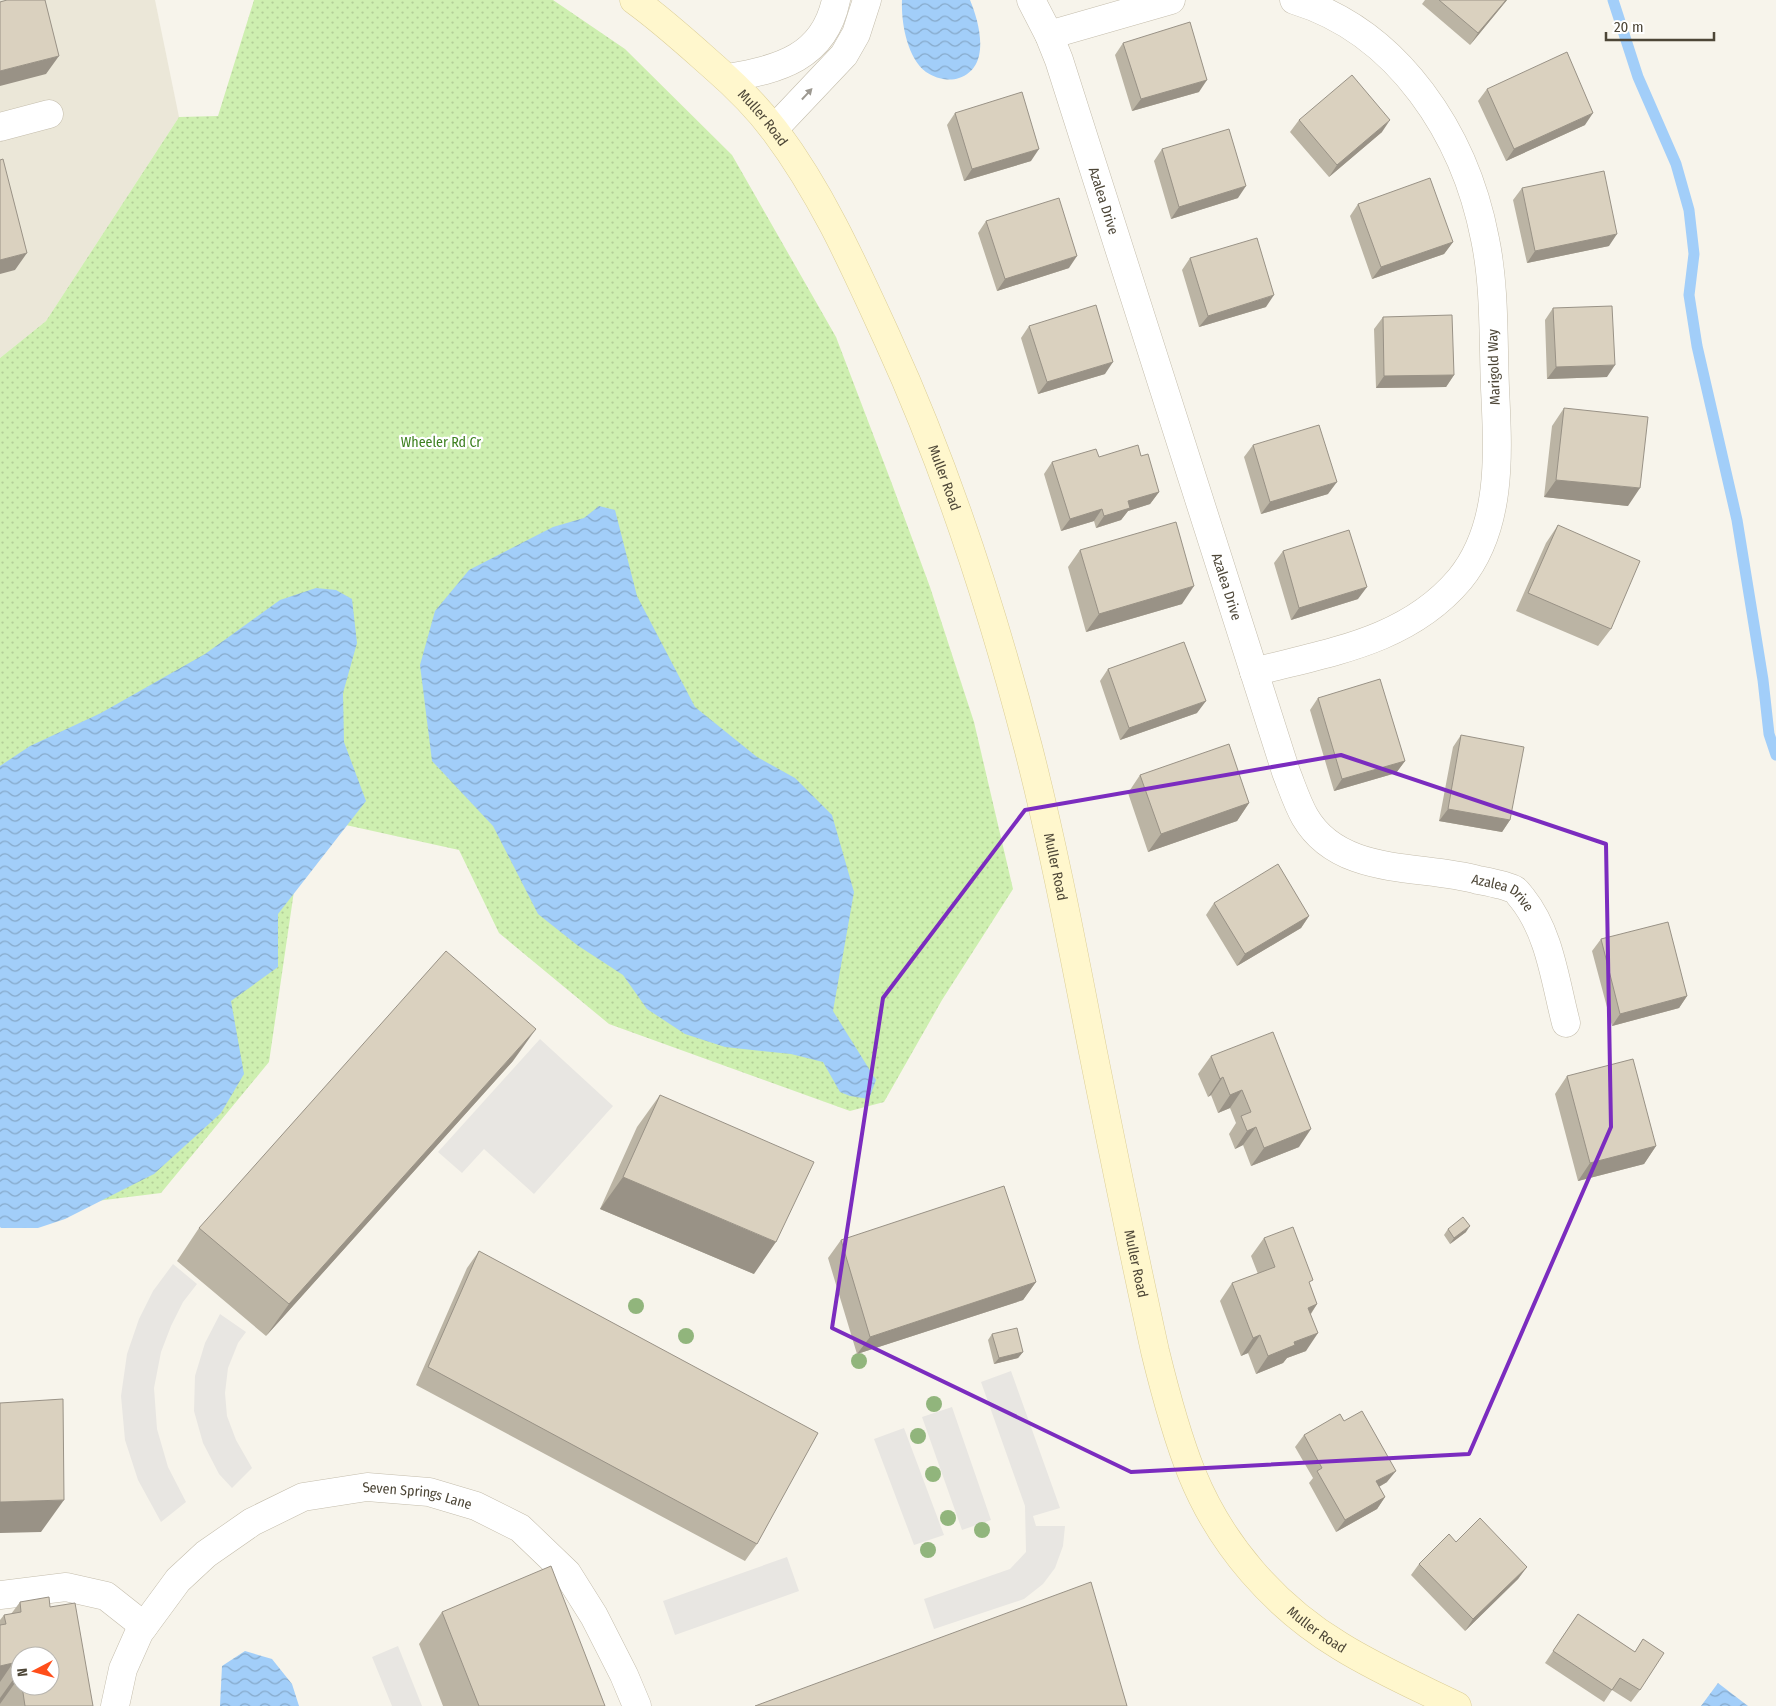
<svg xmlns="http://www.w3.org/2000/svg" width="1776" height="1706" font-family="'Fira Sans Condensed',sans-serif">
	<defs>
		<pattern id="park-dots" width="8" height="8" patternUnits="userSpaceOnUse" patternTransform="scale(1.25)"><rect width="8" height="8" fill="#ceefb0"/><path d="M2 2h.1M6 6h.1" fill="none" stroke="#b3ce98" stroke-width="1.8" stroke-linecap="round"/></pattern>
		<pattern id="water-waves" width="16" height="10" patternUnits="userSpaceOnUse" patternTransform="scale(1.25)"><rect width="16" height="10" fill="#a2cef9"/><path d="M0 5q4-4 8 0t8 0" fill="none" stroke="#86a9ca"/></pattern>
	</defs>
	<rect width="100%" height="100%" fill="#f7f4eb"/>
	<path fill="#ebe7d8" d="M 0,0 L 155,0 L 179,117 L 46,321 L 0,358 Z"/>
	<path fill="url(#park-dots)" d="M 254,0 L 553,0 L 625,49 L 732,155 L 836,337 L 892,484 L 930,587 L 974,722 L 1013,889 L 942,1000 L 884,1102 L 850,1111 L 609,1024 L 499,933 L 459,850 L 305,816 L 269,1062 L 161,1193 L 0,1213 L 0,358 L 46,321 L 179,117 L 218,116 Z"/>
	<path fill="#e8e6e2" d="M 540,1039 L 613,1106 L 534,1194 L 484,1149 L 462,1173 L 438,1152 Z
		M 173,1264 L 197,1284 L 183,1302 L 171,1326 L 161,1352 L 154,1388 L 157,1429 L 168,1467 L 186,1502 L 161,1522 L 138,1480 L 125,1440 L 121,1396 L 127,1354 L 139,1319 L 153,1291 Z
		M 220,1314 L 246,1332 L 238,1343 L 228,1368 L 225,1393 L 227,1416 L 236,1440 L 252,1468 L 232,1488 L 219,1474 L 203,1443 L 194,1411 L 195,1376 L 205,1343 Z
		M 1011,1371 L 1060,1508 L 1033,1516 L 1036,1526 L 1065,1526 L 1063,1546 L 1055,1568 L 1043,1584 L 1024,1599 L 934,1629 L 924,1599 L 1010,1569 L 1026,1552 L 1025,1506 L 981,1382 Z
		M 952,1407 L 991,1520 L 962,1530 L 922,1417 Z
		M 904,1428 L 944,1535 L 914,1545 L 874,1439 Z
		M 787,1557 L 799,1591 L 675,1635 L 663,1601 Z
		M 398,1646 L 422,1706 L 392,1706 L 372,1657 Z"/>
	<path fill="url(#water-waves)" d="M 902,0 L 970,0 C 980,24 991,67 959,78 C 948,82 935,78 926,72 C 907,58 901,22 902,0 Z
		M 599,506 L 615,510 L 637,596 L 695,707 L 757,757 L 795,778 L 832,815 L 854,892 L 833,1011 L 876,1080 L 869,1099 L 850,1096 L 840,1092 L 823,1062 L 791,1054 L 725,1047 L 685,1034 L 647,1009 L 623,975 L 577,945 L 538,914 L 493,826 L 432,761 L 420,665 L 435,611 L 469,570 L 553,527 L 584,518 Z
		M 316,588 L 336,590 L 352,599 L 357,643 L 343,693 L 344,742 L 366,801 L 278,914 L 278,967 L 231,1001 L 244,1074 L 221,1113 L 154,1174 L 65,1219 L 38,1228 L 1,1228 L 0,1227 L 0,766 L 30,746 L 101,713 L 205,654 L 280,600 Z
		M 245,1651 L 272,1659 L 292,1684 L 299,1706 L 220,1706 L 222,1666 Z
		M 1718,1683 L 1748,1706 L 1701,1706 Z"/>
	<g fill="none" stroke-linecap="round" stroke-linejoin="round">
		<path stroke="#a2cef9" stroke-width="11" d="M 1613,0 L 1638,77 L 1676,164 L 1689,210 L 1694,254 L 1689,295 L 1697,346 L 1737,520 L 1763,680 L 1769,734 L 1776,755"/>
		<g stroke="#c4bdac" stroke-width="29">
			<g id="street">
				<path id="s1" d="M 1031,0 L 1049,35 L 1059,60 L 1286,772 C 1292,787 1297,803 1305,817 C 1340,877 1421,864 1478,880 C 1488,882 1506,885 1515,890 C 1517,891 1520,896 1522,898 C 1550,933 1555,981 1566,1023"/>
				<path d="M 1049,35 L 1171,0"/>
				<path d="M 728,78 C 779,69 824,58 836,0"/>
				<path d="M 0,127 L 49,114"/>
				<path d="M 774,129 L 844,55 L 856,34 L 867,0"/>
				<path d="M 1254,672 C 1329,652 1407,642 1460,579 C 1503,526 1498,452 1495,388 C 1493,338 1495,287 1485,239 C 1465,135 1399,32 1294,0"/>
				<path d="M 0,1595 L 66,1587 L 106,1596 L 144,1626"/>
				<path id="s2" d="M 115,1706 L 123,1669 L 139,1633 L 178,1580 L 206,1554 L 252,1522 L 303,1497 L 367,1487 L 429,1492 L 476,1506 L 520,1528 L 567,1573 L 594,1616 L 624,1675 L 637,1706"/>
			</g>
		</g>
		<g stroke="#dcce96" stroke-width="29">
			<g id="secondary">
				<path id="s3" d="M 634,0 C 663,21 688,44 714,67 C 737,87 757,107 775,131 C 823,195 855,268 888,340 C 948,471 992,608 1028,747 C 1054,848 1073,950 1093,1052 C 1113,1152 1133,1251 1155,1351 C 1165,1392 1176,1434 1192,1474 C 1221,1545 1274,1606 1340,1646 C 1377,1669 1418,1687 1457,1706"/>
			</g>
		</g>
		<use href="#street" stroke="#fff" stroke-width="28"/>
		<use href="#secondary" stroke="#fff7cd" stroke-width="28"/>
	</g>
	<g fill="#91b57c">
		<circle cx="636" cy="1306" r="8"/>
		<circle cx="686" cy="1336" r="8"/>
		<circle cx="859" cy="1361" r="8"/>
		<circle cx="934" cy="1404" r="8"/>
		<circle cx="918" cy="1436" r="8"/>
		<circle cx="933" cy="1474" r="8"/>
		<circle cx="948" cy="1518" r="8"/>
		<circle cx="982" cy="1530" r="8"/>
		<circle cx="928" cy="1550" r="8"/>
	</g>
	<path fill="#bbb4a4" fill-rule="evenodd" d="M 1425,0 L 1507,0 L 1470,45 L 1422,4 Z
		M 1123,43 L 1199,92 L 1132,111 L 1115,55 Z
		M 1487,89 L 1585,125 L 1506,161 L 1478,101 Z
		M 955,113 L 1031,161 L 964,181 L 947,125 Z
		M 1299,120 L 1382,132 L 1329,177 L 1290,132 Z
		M 1162,149 L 1238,198 L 1171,219 L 1154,161 Z
		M 1522,188 L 1609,246 L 1527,263 L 1513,200 Z
		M 1358,204 L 1453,242 L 1444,254 L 1372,279 L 1350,216 Z
		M 986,221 L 1069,268 L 997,291 L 978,233 Z
		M 1190,258 L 1266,307 L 1199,327 L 1182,270 Z
		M 1553,308 L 1607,377 L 1547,379 L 1545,320 Z
		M 1383,317 L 1454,375 L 1446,387 L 1376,388 L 1374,329 Z
		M 1029,326 L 1105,374 L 1038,394 L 1021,338 Z
		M 1564,408 L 1628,506 L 1544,497 L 1552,426 Z
		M 1253,445 L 1328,494 L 1261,514 L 1244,457 Z
		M 1141,456 L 1159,492 L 1150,504 L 1128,511 L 1121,520 L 1096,528 L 1094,521 L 1061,531 L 1044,474 L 1052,462 L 1099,457 Z
		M 1558,525 L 1611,629 L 1598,646 L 1516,611 L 1546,543 Z
		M 1080,550 L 1182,604 L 1086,632 L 1068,567 Z
		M 1283,551 L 1358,599 L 1291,620 L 1274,563 Z
		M 1108,669 L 1197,713 L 1120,740 L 1100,681 Z
		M 1318,698 L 1405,761 L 1396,773 L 1334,791 L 1310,710 Z
		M 1461,735 L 1510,820 L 1502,832 L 1439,821 L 1453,747 Z
		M 1140,775 L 1249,803 L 1237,821 L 1148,852 L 1128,793 Z
		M 1214,903 L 1309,916 L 1301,928 L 1237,966 L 1206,915 Z
		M 1601,939 L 1687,996 L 1679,1008 L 1612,1026 L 1592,951 Z
		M 1211,1056 L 1299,1147 L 1251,1166 L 1243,1145 L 1235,1149 L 1229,1134 L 1236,1123 L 1230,1108 L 1218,1113 L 1211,1095 L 1208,1097 L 1198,1074 Z
		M 513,1061 L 266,1336 L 177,1261 L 199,1228 Z
		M 1567,1076 L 1656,1146 L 1644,1164 L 1578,1181 L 1555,1094 Z
		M 660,1095 L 754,1274 L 600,1209 L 637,1127 Z
		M 1448,1229 L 1466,1232 L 1450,1244 L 1444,1235 Z
		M 1264,1238 L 1310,1285 L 1317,1304 L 1311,1314 L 1306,1351 L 1287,1358 L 1283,1363 L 1256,1374 L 1248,1353 L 1241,1356 L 1220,1301 L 1232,1283 L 1258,1274 L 1251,1256 Z
		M 841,1240 L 1036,1282 L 1023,1300 L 857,1354 L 828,1258 Z
		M 479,1251 L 757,1544 L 745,1561 L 416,1385 L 467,1268 Z
		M 992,1334 L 1023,1352 L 1018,1358 L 994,1364 L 988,1340 Z
		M 1344,1421 L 1387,1482 L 1379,1487 L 1385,1497 L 1377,1509 L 1336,1532 L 1309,1483 L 1313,1478 L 1295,1447 L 1304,1435 Z
		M 1419,1564 L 1527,1567 L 1518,1579 L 1465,1631 L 1411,1575 Z
		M 20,1602 L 50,1607 L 93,1706 L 0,1706 L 0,1620 L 4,1615 L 11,1614 ZM 20,1656 L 50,1686 L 20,1686 Z
		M 442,1612 L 605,1706 L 443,1706 L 419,1644 Z
		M 1578,1614 L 1635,1652 L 1643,1639 L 1640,1690 L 1631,1702 L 1612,1690 L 1604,1702 L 1545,1663 Z"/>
	<path fill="#999286" d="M 1506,0 L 1507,0 L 1470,45 L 1478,33 Z
		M 59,56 L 46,74 L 0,86 L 0,71 Z
		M 1207,80 L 1199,92 L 1132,111 L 1141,99 Z
		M 1593,113 L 1585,125 L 1506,161 L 1514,149 Z
		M 1390,120 L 1382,132 L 1329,177 L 1337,165 Z
		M 1039,149 L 1031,161 L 964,181 L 972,169 Z
		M 1246,186 L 1238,198 L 1171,219 L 1179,207 Z
		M 1617,234 L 1609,246 L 1527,263 L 1535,251 Z
		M 1453,242 L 1444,254 L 1372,279 L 1381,267 Z
		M 27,253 L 15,270 L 0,274 L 0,260 Z
		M 1077,256 L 1069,268 L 997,291 L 1005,279 Z
		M 1274,295 L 1266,307 L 1199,327 L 1208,316 Z
		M 1113,362 L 1105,374 L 1038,394 L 1047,382 Z
		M 1615,365 L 1607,377 L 1547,379 L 1556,367 Z
		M 1454,375 L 1446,387 L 1376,388 L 1384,376 Z
		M 1556,480 L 1640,488 L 1628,506 L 1544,497 Z
		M 1337,482 L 1328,494 L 1261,514 L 1270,502 Z
		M 1159,492 L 1150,504 L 1128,511 L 1121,520 L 1096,528 L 1104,516 L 1128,501 Z
		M 1102,509 L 1094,521 L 1061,531 L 1070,519 Z
		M 1194,586 L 1182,604 L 1086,632 L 1099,614 Z
		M 1367,587 L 1358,599 L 1291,620 L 1299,608 Z
		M 1206,701 L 1197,713 L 1120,740 L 1129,728 Z
		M 1405,761 L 1396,773 L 1334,791 L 1342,779 Z
		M 1249,803 L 1237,821 L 1148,852 L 1161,834 Z
		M 1448,809 L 1510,820 L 1502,832 L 1439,821 Z
		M 1309,916 L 1301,928 L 1237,966 L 1245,954 Z
		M 1687,996 L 1679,1008 L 1612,1026 L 1620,1014 Z
		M 536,1029 L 513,1061 L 266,1336 L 289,1304 Z
		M 1223,1077 L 1211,1095 L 1208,1097 L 1220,1079 Z
		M 1242,1090 L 1230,1108 L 1218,1113 L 1230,1095 Z
		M 1256,1127 L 1243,1145 L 1235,1149 L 1247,1131 Z
		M 1311,1129 L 1299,1147 L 1251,1166 L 1264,1148 Z
		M 1656,1146 L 1644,1164 L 1578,1181 L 1590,1163 Z
		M 623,1177 L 776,1242 L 754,1274 L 600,1209 Z
		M 1470,1226 L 1466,1232 L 1450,1244 L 1454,1238 Z
		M 1036,1282 L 1023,1300 L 857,1354 L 870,1337 Z
		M 1317,1304 L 1305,1322 L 1308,1308 Z
		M 1318,1333 L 1306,1351 L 1287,1358 L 1283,1363 L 1256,1374 L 1268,1356 L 1294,1342 Z
		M 1260,1335 L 1248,1353 L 1241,1356 L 1253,1338 Z
		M 1023,1352 L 1018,1358 L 994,1364 L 999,1358 Z
		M 1396,1471 L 1387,1482 L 1368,1493 L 1376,1481 Z
		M 1385,1497 L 1377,1509 L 1336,1532 L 1345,1520 Z
		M 64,1500 L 41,1532 L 0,1533 L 0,1502 Z
		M 1527,1567 L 1518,1579 L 1465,1631 L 1473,1619 Z
		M 13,1663 L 0,1682 L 0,1666 Z
		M 20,1676 L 0,1704 L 0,1698 L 15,1677 Z"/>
	<path fill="#dad1bf" stroke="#999286" d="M 7,0 L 45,0 L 59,56 L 0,71 L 0,2 Z
		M 1439,0 L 1506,0 L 1478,33 Z
		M 1190,22 L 1207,80 L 1141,99 L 1123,43 Z
		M 1567,52 L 1593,113 L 1514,149 L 1487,89 Z
		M 1352,75 L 1390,120 L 1337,165 L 1299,120 Z
		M 1022,92 L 1039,149 L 972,169 L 955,113 Z
		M 1229,129 L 1246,186 L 1179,207 L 1162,149 Z
		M 3,159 L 27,253 L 0,260 L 0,160 Z
		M 1604,171 L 1617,234 L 1535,251 L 1522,188 Z
		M 1430,178 L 1453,242 L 1381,267 L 1358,204 Z
		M 1059,198 L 1077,256 L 1005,279 L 986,221 Z
		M 1257,238 L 1274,295 L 1208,316 L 1190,258 Z
		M 1096,305 L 1113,362 L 1047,382 L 1029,326 Z
		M 1612,306 L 1615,365 L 1556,367 L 1553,308 Z
		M 1452,315 L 1454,375 L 1384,376 L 1383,317 Z
		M 1564,408 L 1648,417 L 1640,488 L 1556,480 Z
		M 1319,425 L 1337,482 L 1270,502 L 1253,445 Z
		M 1138,445 L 1141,456 L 1148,454 L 1159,492 L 1128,501 L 1130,508 L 1104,516 L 1102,509 L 1070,519 L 1052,462 L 1096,449 L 1099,457 Z
		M 1176,522 L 1194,586 L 1099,614 L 1080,550 Z
		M 1558,525 L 1640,561 L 1611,629 L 1528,593 Z
		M 1349,530 L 1367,587 L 1299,608 L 1283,551 Z
		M 1184,642 L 1206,701 L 1129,728 L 1108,669 Z
		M 1380,679 L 1405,761 L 1342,779 L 1318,698 Z
		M 1461,735 L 1524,747 L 1510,820 L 1448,809 Z
		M 1229,744 L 1249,803 L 1161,834 L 1140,775 Z
		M 1278,864 L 1309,916 L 1245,954 L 1214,903 Z
		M 1668,922 L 1687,996 L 1620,1014 L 1601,939 Z
		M 446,951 L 536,1029 L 289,1304 L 199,1228 Z
		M 1273,1032 L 1311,1129 L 1264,1148 L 1256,1127 L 1247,1131 L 1241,1116 L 1251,1112 L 1242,1090 L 1230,1095 L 1223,1077 L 1220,1079 L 1211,1056 Z
		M 1633,1059 L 1656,1146 L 1590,1163 L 1567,1076 Z
		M 660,1095 L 814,1162 L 776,1242 L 623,1177 Z
		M 1004,1186 L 1036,1282 L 870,1337 L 841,1240 Z
		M 1463,1217 L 1470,1226 L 1454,1238 L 1448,1229 Z
		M 1293,1227 L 1313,1280 L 1309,1282 L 1317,1304 L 1308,1308 L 1318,1333 L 1294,1342 L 1295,1345 L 1268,1356 L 1260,1335 L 1253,1338 L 1232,1283 L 1275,1267 L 1264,1238 Z
		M 479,1251 L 818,1433 L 757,1544 L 428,1367 Z
		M 1017,1328 L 1023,1352 L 999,1358 L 992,1334 Z
		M 63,1399 L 64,1500 L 0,1502 L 0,1403 Z
		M 1362,1411 L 1396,1471 L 1376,1481 L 1385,1497 L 1345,1520 L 1317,1471 L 1322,1468 L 1304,1435 L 1340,1414 L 1344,1421 Z
		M 1480,1518 L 1527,1567 L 1473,1619 L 1419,1564 L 1449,1534 L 1456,1542 Z
		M 551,1566 L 605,1706 L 479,1706 L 442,1612 Z
		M 1091,1582 L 1127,1706 L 755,1706 Z
		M 49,1597 L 50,1607 L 75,1603 L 93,1706 L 25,1706 L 22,1686 L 50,1686 L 50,1656 L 20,1656 L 20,1677 L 20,1676 L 15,1677 L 13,1663 L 0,1666 L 0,1625 L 6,1624 L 4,1615 L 21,1612 L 20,1602 Z
		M 1578,1614 L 1635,1652 L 1643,1639 L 1664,1653 L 1640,1690 L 1620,1678 L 1612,1690 L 1553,1651 Z"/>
	<defs><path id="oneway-solid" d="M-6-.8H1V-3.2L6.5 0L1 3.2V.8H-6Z" transform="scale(1.25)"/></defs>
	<use fill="#9d9991" href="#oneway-solid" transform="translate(807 94) rotate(-47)"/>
	<path fill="none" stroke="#7b2cbf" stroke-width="4" stroke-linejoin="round" d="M 1341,755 L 1606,844 L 1611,1127 L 1469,1454 L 1131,1472 L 832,1328 L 883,998 L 1025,810 Z"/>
	<g text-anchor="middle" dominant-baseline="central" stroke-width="4.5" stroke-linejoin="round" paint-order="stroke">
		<g font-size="14" fill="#4d4637" stroke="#fff">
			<text stroke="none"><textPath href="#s3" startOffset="175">Muller Road</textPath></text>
			<text stroke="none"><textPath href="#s1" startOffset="214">Azalea Drive</textPath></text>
			<text transform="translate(1494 367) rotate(-92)">Marigold Way</text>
			<text stroke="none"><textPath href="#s3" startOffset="580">Muller Road</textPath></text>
			<text stroke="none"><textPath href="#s1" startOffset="619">Azalea Drive</textPath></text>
			<text stroke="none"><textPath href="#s3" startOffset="985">Muller Road</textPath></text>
			<text stroke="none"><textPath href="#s1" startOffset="1082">Azalea Drive</textPath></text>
			<text stroke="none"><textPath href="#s3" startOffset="1390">Muller Road</textPath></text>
			<text stroke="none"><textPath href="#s2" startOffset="410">Seven Springs Lane</textPath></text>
			<text stroke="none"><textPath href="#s3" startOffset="1810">Muller Road</textPath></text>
		</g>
		<g font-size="14" fill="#3e8121" stroke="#fff">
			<text x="441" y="442">Wheeler Rd Cr</text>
		</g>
	</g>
	<g transform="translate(35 1671) rotate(264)"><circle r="24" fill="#ffffff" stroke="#b8b5af"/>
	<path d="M0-4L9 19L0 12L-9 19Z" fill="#ff4e1a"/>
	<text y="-8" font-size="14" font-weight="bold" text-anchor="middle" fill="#4d4637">N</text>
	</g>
	<path d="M1606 32v8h108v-8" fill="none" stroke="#4d4637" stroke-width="2.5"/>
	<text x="1614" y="32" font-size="15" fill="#4d4637" stroke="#ffffff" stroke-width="4" paint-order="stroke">20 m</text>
</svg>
